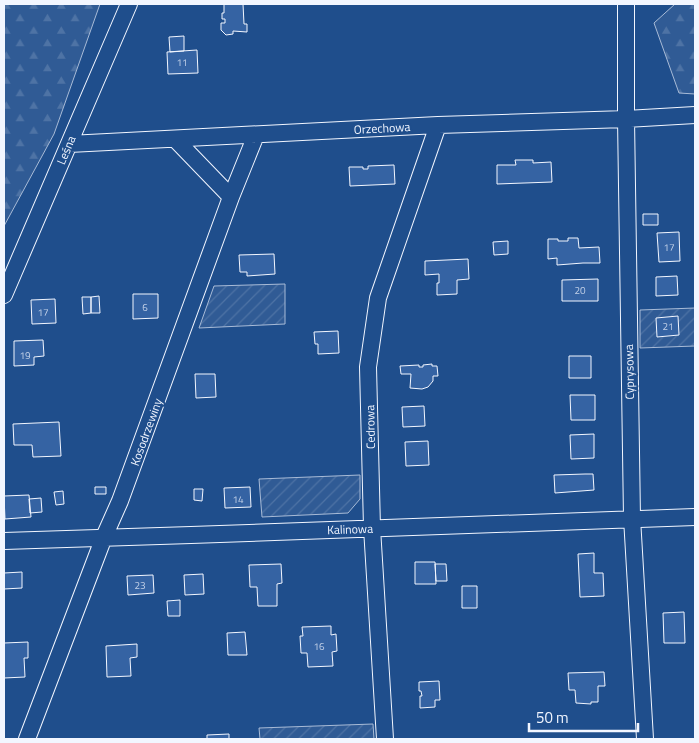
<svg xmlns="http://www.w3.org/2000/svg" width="699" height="743" font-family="'Titillium Web',sans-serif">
	<defs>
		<pattern id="forest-firs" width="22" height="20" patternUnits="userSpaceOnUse" patternTransform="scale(1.25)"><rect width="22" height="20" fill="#305b95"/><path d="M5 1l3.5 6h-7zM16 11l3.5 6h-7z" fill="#4e73a5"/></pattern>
		<pattern id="garden-furrows" width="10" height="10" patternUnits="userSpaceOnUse" patternTransform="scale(1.25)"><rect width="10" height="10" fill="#305b95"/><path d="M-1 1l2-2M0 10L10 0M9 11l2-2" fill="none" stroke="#4e73a5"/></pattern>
	</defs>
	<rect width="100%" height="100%" fill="#1f4e8c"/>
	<path fill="url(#forest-firs)" stroke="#a8bbd7" d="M 4,4 L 100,4 L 54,134 L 4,226 Z
		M 675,4 L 695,4 L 695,94 L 679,93 L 654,23 Z"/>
	<path fill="url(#garden-furrows)" stroke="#a8bbd7" d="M 285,284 L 285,324 L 199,328 L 214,286 Z
		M 695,308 L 695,346 L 640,348 L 640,310 Z
		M 360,475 L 360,499 L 348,513 L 262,517 L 259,479 Z
		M 373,724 L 374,739 L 260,739 L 259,728 Z"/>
	<path fill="#3563a3" stroke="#f2f6ff" d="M 224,4 L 246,4 L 243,4 L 244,24 L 247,24 L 247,32 L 233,31 L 233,34 L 226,35 L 221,30 L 221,23 L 225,23 L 225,19 L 222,19 L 222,13 L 224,13 Z
		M 184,36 L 184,51 L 170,52 L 169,37 Z
		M 197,50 L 198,73 L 168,74 L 167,52 Z
		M 515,160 L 533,160 L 533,163 L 551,162 L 552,182 L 497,184 L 497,165 L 516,165 Z
		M 394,165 L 395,184 L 350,186 L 349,167 L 363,167 L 363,169 L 368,169 L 368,166 Z
		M 643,214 L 658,214 L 658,225 L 643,225 Z
		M 679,232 L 680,261 L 659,262 L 657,233 Z
		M 568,238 L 578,238 L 579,248 L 599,247 L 600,263 L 583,263 L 557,265 L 557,258 L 548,259 L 548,239 L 558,239 L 558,241 L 568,241 Z
		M 508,241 L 508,254 L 494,255 L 493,242 Z
		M 274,254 L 275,274 L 247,276 L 247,272 L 240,272 L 239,255 Z
		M 468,259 L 469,279 L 457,280 L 457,294 L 437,295 L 437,283 L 439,283 L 439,274 L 425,275 L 425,261 Z
		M 677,276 L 678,295 L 656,296 L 656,277 Z
		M 598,279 L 598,301 L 562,301 L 562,280 Z
		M 133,294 L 158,294 L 158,318 L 133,319 Z
		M 99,296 L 100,313 L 91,313 L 91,297 Z
		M 82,297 L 91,297 L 91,313 L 83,314 Z
		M 55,299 L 56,323 L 32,324 L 31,300 Z
		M 678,316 L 679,335 L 657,337 L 656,318 Z
		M 338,331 L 339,353 L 318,354 L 318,344 L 315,344 L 314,332 Z
		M 43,340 L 44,356 L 34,357 L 34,365 L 14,366 L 14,341 Z
		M 569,356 L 591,356 L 591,378 L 569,378 Z
		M 432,364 L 432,366 L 437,366 L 438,376 L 433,376 L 433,381 L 428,387 L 422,389 L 410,388 L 411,374 L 401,374 L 400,366 L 419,365 L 419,367 L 423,367 L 423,365 Z
		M 195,374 L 215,374 L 216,397 L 196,398 Z
		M 570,395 L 595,395 L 595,420 L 571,420 Z
		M 424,406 L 425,426 L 403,427 L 402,407 Z
		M 59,422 L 61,456 L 33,457 L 32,445 L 14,445 L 13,424 Z
		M 594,434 L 594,458 L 571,459 L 570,435 Z
		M 428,441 L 429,465 L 406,466 L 405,442 Z
		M 585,474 L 593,474 L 594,490 L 555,493 L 554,475 Z
		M 95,487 L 106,487 L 106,494 L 95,494 Z
		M 250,487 L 251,507 L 225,508 L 224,488 Z
		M 194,489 L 203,489 L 202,501 L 194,500 Z
		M 63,491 L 64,504 L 56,505 L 54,492 Z
		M 29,495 L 31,517 L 5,519 L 4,496 Z
		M 41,498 L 42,512 L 30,513 L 29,499 Z
		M 594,553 L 594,573 L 603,573 L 604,596 L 580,597 L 578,554 Z
		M 415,562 L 435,562 L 436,584 L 415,584 Z
		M 281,564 L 282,583 L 277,584 L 277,606 L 258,606 L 257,587 L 250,587 L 249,565 Z
		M 435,564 L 446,564 L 447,581 L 436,581 Z
		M 22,572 L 22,588 L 4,589 L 4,573 Z
		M 203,574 L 204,594 L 185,595 L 184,575 Z
		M 153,575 L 154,593 L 128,595 L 127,576 Z
		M 462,586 L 477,586 L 477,608 L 462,608 Z
		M 180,600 L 180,616 L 168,616 L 167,601 Z
		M 684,612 L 685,643 L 664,643 L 663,613 Z
		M 331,626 L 331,635 L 336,634 L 337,651 L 332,652 L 333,666 L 308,667 L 307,653 L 301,653 L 300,636 L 303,636 L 302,627 Z
		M 245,632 L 247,655 L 228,655 L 227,633 Z
		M 28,642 L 28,658 L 24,658 L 25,677 L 4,678 L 4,643 Z
		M 137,644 L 137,657 L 130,658 L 131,676 L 107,677 L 106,646 Z
		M 604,672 L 605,686 L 598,686 L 598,702 L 591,702 L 591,704 L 576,703 L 575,690 L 569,690 L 568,673 Z
		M 439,681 L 440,700 L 435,700 L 435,707 L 420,708 L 420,696 L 422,696 L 421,691 L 419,691 L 419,682 Z
		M 229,734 L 229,739 L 237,739 L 207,739 L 207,735 Z"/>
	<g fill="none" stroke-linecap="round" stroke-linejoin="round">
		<g stroke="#f2f6ff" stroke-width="18">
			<path id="minor" d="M 626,4 L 626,119 L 632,518 L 645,739
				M 69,144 L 438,125 L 626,119 L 695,115
				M 231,197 L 256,135
				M 4,295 L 129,4
				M 4,541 L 191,535 L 695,517
				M 27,739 L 104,537 L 120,501 L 231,197 L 176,140
				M 385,739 L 372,528 L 368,367 L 378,298 L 438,125"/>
		</g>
		<use href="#minor" stroke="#1f4e8c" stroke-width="16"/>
	</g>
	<g text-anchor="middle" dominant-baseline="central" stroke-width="4" stroke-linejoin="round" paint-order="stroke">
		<g font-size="10" fill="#c3d1e8">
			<text x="182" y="62">11</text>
			<text x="669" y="247">17</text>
			<text x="580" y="290">20</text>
			<text x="145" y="307">6</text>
			<text x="43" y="312">17</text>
			<text x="668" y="326">21</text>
			<text x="25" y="355">19</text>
			<text x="238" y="499">14</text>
			<text x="140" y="585">23</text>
			<text x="319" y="646">16</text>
		</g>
		<g font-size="12" fill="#f2f6ff" stroke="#1f4e8c">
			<text transform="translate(382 128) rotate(-3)">Orzechowa</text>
			<text transform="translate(66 150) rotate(-67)">Leśna</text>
			<text transform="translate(629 372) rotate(-91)">Cyprysowa</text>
			<text transform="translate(370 427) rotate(-91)">Cedrowa</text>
			<text transform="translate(146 432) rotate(-70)">Kosodrzewiny</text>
			<text transform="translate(350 529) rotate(-2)">Kalinowa</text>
		</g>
	</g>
	<rect width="699" height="743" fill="none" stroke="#f2f6ff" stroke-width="10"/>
	<path d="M529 723v8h109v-8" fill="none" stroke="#f2f6ff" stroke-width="2.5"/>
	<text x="536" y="723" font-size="15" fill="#f2f6ff" stroke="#1f4e8c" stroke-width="4" paint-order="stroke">50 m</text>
</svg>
